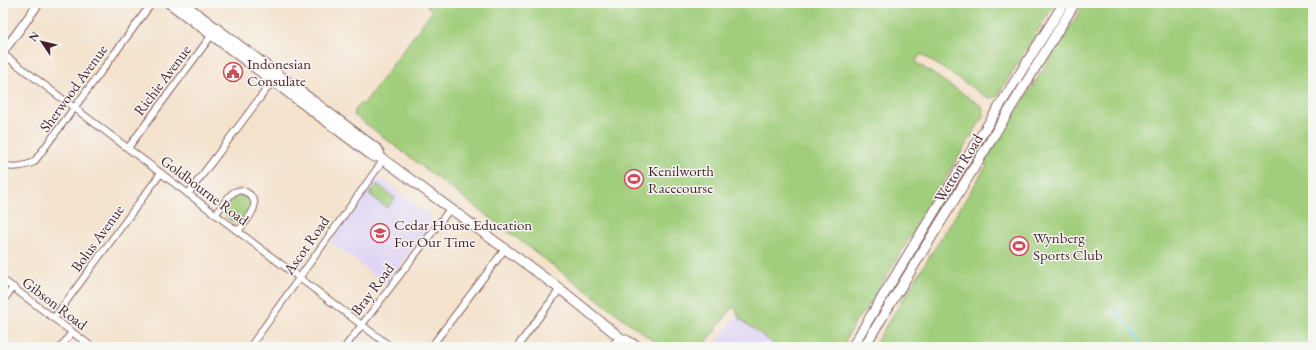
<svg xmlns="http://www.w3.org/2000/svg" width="1316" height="350" font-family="'EB Garamond',serif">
	<rect width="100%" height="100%" fill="#f6f6f2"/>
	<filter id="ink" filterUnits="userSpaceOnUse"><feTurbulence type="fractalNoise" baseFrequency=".025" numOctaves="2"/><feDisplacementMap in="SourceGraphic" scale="8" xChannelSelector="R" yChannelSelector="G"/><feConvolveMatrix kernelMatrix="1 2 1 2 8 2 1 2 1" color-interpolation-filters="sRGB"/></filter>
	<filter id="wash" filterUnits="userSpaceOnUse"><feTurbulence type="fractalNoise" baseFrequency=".012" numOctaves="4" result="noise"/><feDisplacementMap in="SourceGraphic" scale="16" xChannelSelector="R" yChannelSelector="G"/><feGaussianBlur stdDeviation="0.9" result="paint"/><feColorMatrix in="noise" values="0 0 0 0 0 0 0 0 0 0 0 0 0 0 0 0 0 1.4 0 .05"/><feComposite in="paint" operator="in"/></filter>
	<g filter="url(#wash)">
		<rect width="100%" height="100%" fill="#f4e2cc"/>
		<path fill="#e0d4f4" d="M 382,179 L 430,215 L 431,224 L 386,284 L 330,242 L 374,181 Z
			M 736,316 L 778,347 L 713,347 Z"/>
		<path fill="#a1ce7b" stroke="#767653" d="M 424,3 L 1055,3 L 997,97 L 991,98 L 985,96 L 921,54 L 915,62 L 980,105 L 983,109 L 984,115 L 866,310 L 856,320 L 842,347 L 778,347 L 739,318 L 736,309 L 733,307 L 702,347 L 661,347 L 354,115 L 355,110 L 361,103 L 363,105 L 432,11 Z
			M 1085,3 L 1313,3 L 1313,347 L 873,347 L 987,165 L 984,163 Z
			M 377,184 L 395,198 L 387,208 L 369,194 Z
			M 236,195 L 242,195 L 250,200 L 251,206 L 239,222 C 230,222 227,219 224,211 Z"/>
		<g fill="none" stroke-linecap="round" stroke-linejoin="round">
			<path stroke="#67c6e5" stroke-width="2" d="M 1114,308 L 1146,347"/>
		</g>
	</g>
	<g filter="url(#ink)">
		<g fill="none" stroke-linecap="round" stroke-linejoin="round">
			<g stroke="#866363" stroke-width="8">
				<path id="minor" d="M 3,54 L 391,347
					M 128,148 L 214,32
					M 3,164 C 10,169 26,166 34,162 L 152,3
					M 188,194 L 274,79
					M 216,214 C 221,207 227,197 234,192 C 238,190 242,190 246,192 C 265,203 247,220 238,231
					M 3,280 L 92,347
					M 3,301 L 13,287
					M 54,318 L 161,173
					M 61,347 L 72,332
					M 250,347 L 384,159
					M 345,347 L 450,209
					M 431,347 L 505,249
					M 517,347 L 560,289
					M 611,347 L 619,337"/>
			</g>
			<g stroke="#866363" stroke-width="10">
				<path id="tertiary" d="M 3,52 L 39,3"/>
			</g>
			<g stroke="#866363" stroke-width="11">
				<path id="secondary" d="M 169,3 L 371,155 L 374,157 L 380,157 L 564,292 L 622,339 L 628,347
					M 183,3 L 377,149 L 379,152 L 380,157
					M 623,339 L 628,341 L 638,347
					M 852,347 L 962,166 L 1064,3
					M 864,347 L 1075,3"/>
			</g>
			<use href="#minor" stroke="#fff" stroke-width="6"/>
			<use href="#tertiary" stroke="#fff" stroke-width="8"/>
			<use href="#secondary" stroke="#fff" stroke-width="9"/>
		</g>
	</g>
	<defs>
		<g id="civic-ring" transform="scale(1)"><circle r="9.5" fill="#f6f6f2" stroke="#d1495b" stroke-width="1.5"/><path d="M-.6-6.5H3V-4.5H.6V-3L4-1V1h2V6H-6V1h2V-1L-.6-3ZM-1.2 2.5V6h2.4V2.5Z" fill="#d1495b"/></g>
		<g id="stadium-ring" transform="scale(1)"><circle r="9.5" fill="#f6f6f2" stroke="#d1495b" stroke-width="1.5"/><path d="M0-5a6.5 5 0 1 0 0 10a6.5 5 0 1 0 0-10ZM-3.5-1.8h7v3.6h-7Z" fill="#d1495b"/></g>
		<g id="school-ring" transform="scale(1)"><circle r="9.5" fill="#f6f6f2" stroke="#d1495b" stroke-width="1.5"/><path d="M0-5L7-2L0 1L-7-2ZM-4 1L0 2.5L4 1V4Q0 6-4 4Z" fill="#d1495b"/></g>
	</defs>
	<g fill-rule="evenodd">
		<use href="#civic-ring" x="233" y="72"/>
		<use href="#stadium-ring" x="634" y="179"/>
		<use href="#school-ring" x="380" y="233"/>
		<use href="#stadium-ring" x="1019" y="246"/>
	</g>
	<g text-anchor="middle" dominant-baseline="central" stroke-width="3" stroke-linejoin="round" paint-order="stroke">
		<g font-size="15" fill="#4a1f2b" stroke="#f6f6f2" text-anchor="start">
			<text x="247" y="63">Indonesian<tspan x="247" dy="17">Consulate</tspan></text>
			<text x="648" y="170">Kenilworth<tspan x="648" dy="17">Racecourse</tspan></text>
			<text x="394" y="224">Cedar House Education<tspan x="394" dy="17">For Our Time</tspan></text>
			<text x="1033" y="237">Wynberg<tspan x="1033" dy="17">Sports Club</tspan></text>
		</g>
		<g font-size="15" fill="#4a1f2b" stroke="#f6f6f2">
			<text transform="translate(162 80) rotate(-53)">Richie Avenue</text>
			<text transform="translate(73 88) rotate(-54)">Sherwood Avenue</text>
			<text transform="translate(958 168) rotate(-58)">Wetton Road</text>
			<text transform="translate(205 190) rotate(37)">Goldbourne Road</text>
			<text transform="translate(97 238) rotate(-54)">Bolus Avenue</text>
			<text transform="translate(306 245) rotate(-55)">Ascot Road</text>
			<text transform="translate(372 289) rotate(-53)">Bray Road</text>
			<text transform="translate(55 303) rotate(37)">Gibson Road</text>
		</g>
	</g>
	<rect width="1316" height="350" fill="none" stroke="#f6f6f2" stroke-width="16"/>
	<g transform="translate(42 42) rotate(305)" stroke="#f6f6f2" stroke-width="3" paint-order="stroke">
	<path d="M0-3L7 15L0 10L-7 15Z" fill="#4a1f2b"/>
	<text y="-6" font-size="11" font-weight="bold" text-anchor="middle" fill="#4a1f2b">N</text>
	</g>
</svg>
